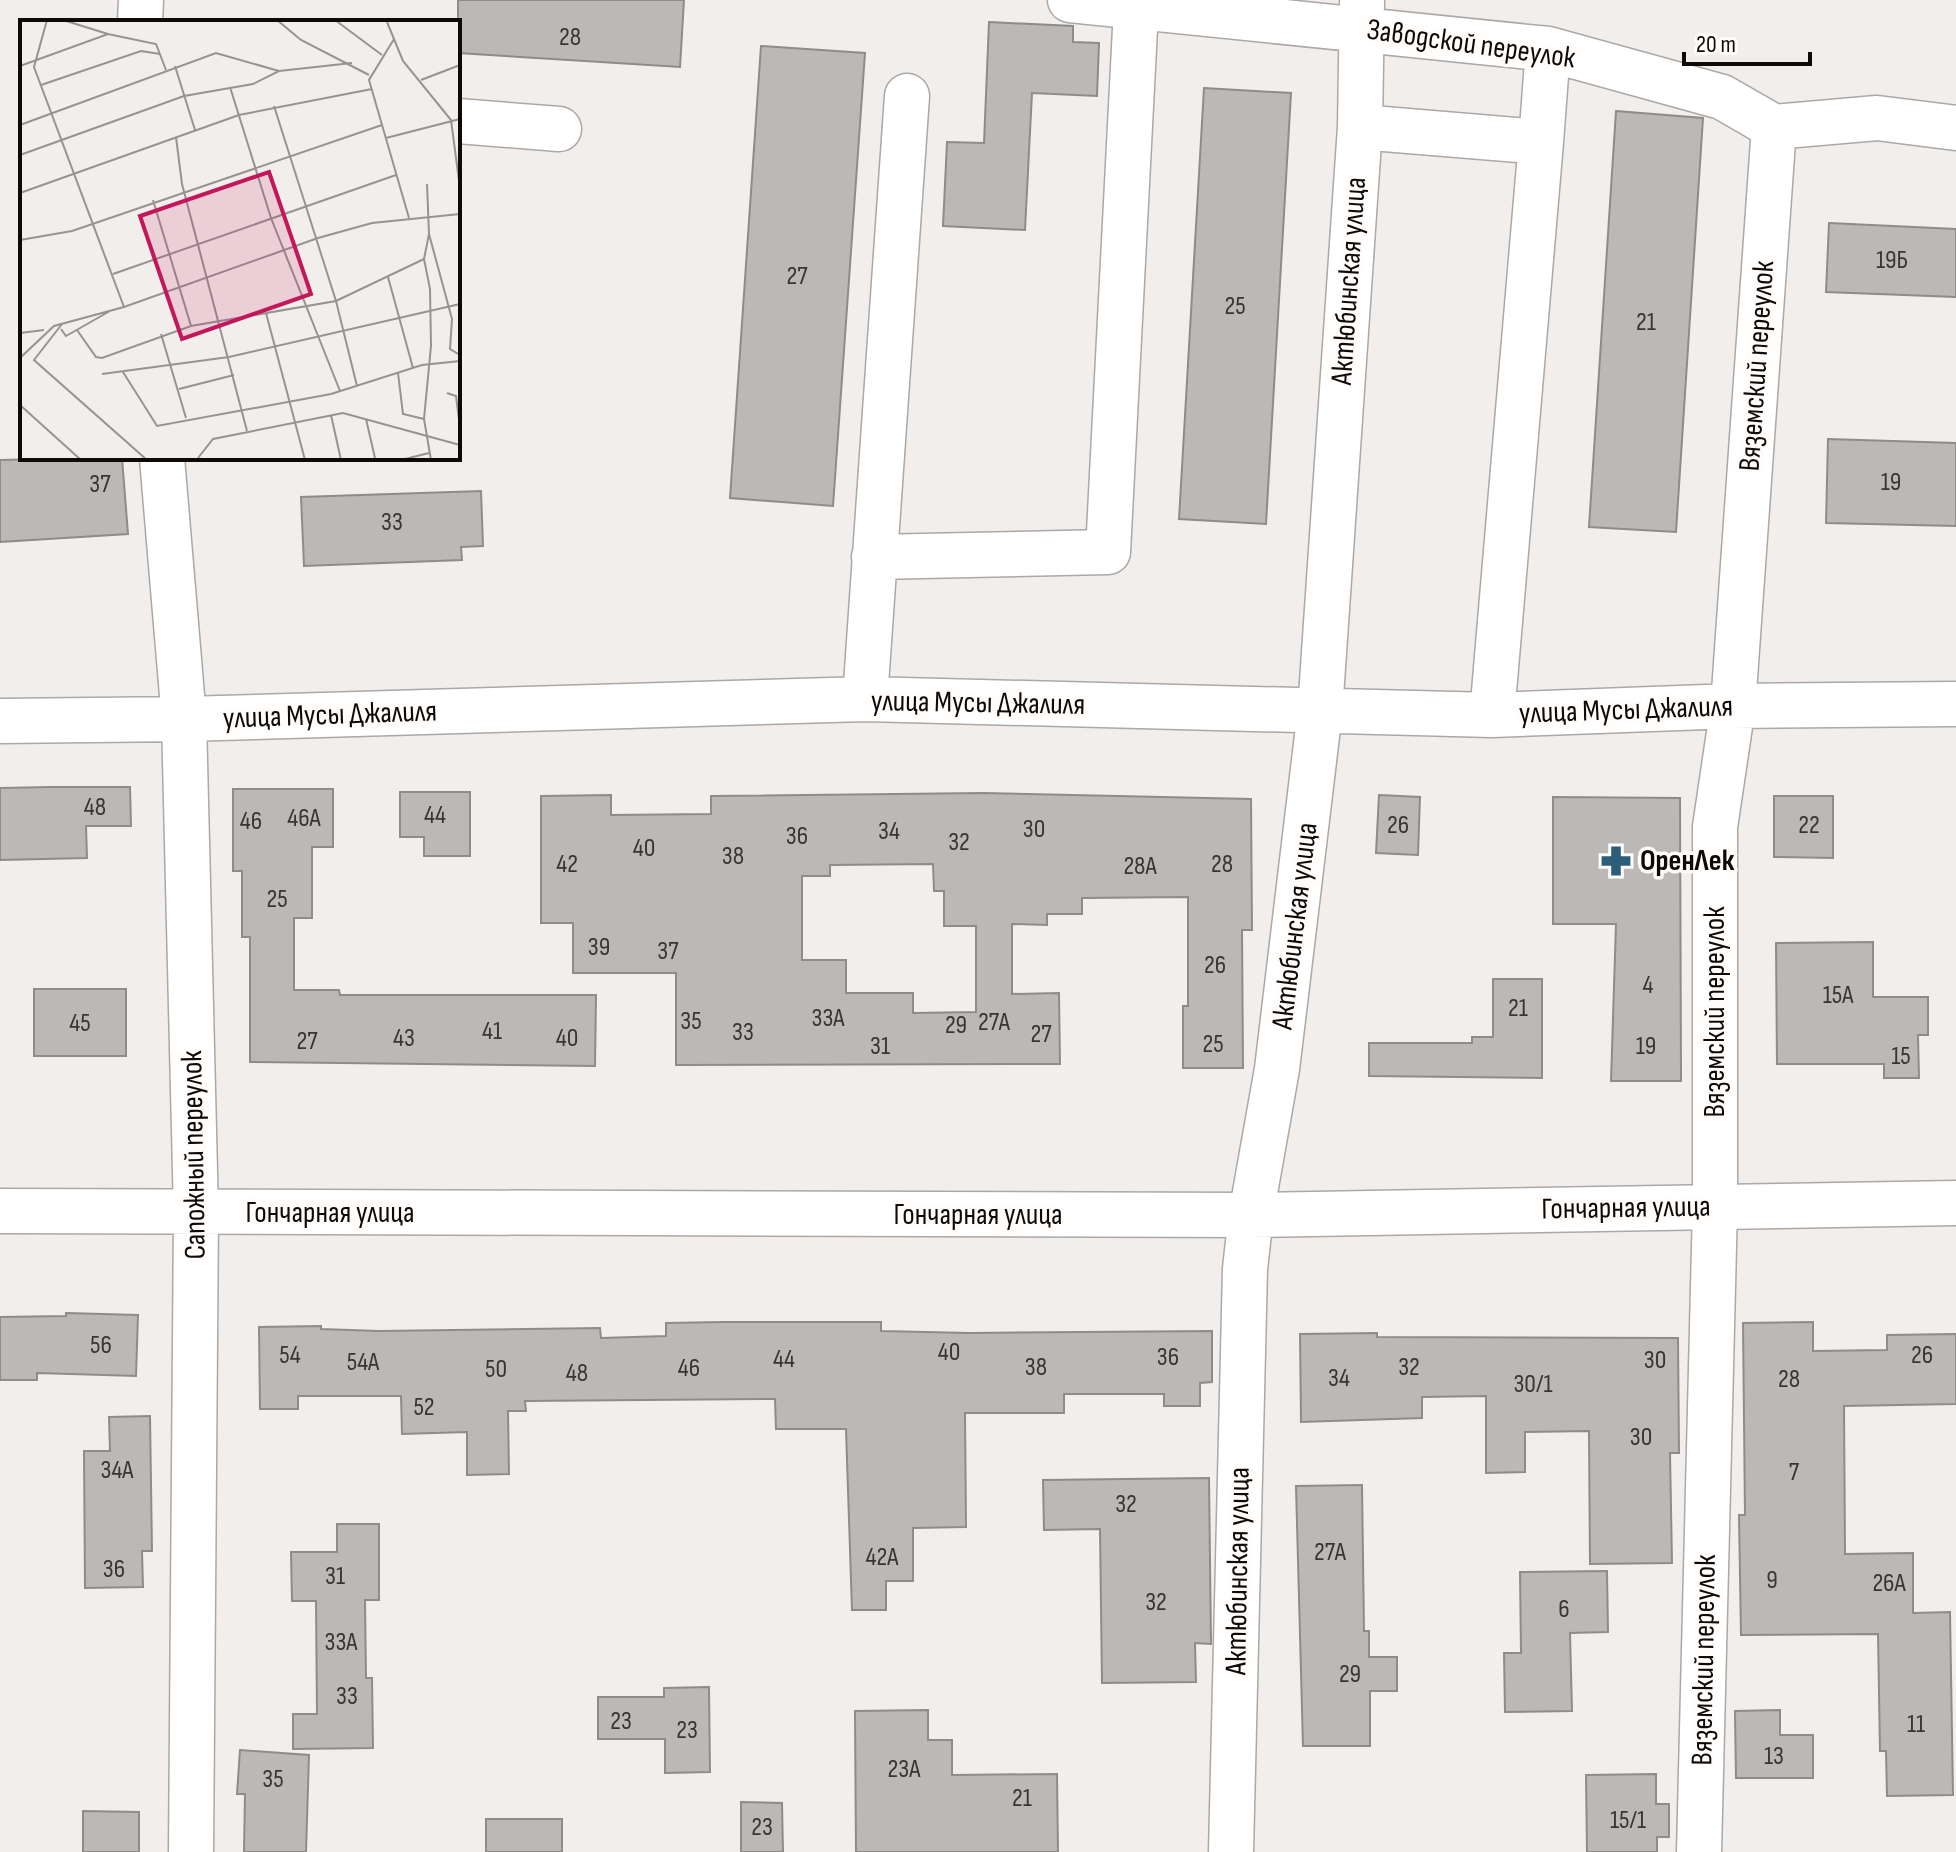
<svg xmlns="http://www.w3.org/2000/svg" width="1956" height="1852" font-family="'Sofia Sans Condensed',sans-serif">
	<rect width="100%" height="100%" fill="#f2eeec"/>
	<path fill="#bcb8b7" stroke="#8f8b8a" stroke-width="2" fill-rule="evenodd" d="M 458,0 L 684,0 L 680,67 L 458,53 Z
		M 989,22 L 1073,26 L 1073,42 L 1099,43 L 1097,96 L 1032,93 L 1025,230 L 943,226 L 947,142 L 984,143 Z
		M 761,46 L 865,53 L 833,506 L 730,498 Z
		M 1204,88 L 1291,93 L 1266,524 L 1179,519 Z
		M 1616,111 L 1703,118 L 1676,532 L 1589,527 Z
		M 1829,223 L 1956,229 L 1956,297 L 1826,292 Z
		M 1828,439 L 1956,443 L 1956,526 L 1826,523 Z
		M 82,458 L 122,458 L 128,534 L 0,542 L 0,460 Z
		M 481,491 L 483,546 L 461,547 L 462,560 L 304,566 L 301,497 Z
		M 51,787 L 130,787 L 131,826 L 86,826 L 87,858 L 0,860 L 0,788 Z
		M 233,789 L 333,789 L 333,847 L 312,847 L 312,918 L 294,918 L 294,990 L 339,990 L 340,995 L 596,995 L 595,1066 L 250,1062 L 250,937 L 242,937 L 242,871 L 233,871 Z
		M 400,792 L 470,792 L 470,856 L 424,856 L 424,837 L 400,837 Z
		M 984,793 L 1251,799 L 1252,930 L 1242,930 L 1243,1068 L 1183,1068 L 1183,1006 L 1188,1006 L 1188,897 L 1082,898 L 1082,914 L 1047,914 L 1047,925 L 1012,924 L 1012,994 L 1059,993 L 1060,1064 L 676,1065 L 676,973 L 573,973 L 573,923 L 541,923 L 541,796 L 611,795 L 611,815 L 711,814 L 711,796 ZM 933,864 L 934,891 L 944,891 L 944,926 L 976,926 L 976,1012 L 913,1013 L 913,993 L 846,993 L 846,960 L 802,960 L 802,876 L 830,876 L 830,865 Z
		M 1379,795 L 1420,797 L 1418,855 L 1376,853 Z
		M 1774,796 L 1833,796 L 1833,858 L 1774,857 Z
		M 1553,797 L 1680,798 L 1681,1081 L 1611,1081 L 1616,924 L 1553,924 Z
		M 1873,942 L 1873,997 L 1928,997 L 1928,1035 L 1918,1035 L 1919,1078 L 1884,1078 L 1884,1064 L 1777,1064 L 1776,943 Z
		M 1493,979 L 1542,979 L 1542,1078 L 1369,1076 L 1369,1043 L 1472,1043 L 1472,1037 L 1493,1037 Z
		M 34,989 L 126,989 L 126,1056 L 34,1056 Z
		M 66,1313 L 138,1315 L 136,1376 L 37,1373 L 37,1380 L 0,1380 L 0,1317 L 66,1316 Z
		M 723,1322 L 881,1322 L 881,1331 L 969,1333 L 1212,1331 L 1212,1382 L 1200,1383 L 1200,1406 L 1164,1406 L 1164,1394 L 1064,1394 L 1064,1413 L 965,1413 L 966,1527 L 913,1528 L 913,1581 L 886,1581 L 886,1610 L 852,1610 L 846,1429 L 776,1429 L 775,1399 L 525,1401 L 526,1411 L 508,1411 L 509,1474 L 467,1475 L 467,1432 L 402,1434 L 401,1396 L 298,1396 L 298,1409 L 260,1409 L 259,1327 L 321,1326 L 321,1329 L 379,1331 L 600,1328 L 601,1338 L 666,1336 L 666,1323 Z
		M 1813,1322 L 1813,1351 L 1887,1350 L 1887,1335 L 1956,1334 L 1956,1404 L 1844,1406 L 1845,1554 L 1913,1553 L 1913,1613 L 1950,1612 L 1953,1795 L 1887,1796 L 1886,1751 L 1880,1751 L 1878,1634 L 1741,1635 L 1739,1515 L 1745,1515 L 1743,1323 Z
		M 1377,1333 L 1377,1337 L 1678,1338 L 1679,1453 L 1670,1453 L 1672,1563 L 1590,1564 L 1589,1431 L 1525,1432 L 1525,1472 L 1486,1473 L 1486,1396 L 1422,1397 L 1422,1418 L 1301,1422 L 1300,1334 Z
		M 150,1416 L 152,1551 L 142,1551 L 143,1587 L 85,1588 L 84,1451 L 110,1451 L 109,1417 Z
		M 1209,1478 L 1211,1644 L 1195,1643 L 1196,1682 L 1102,1683 L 1100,1529 L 1044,1530 L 1043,1480 Z
		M 1362,1485 L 1364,1631 L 1369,1631 L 1369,1657 L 1397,1657 L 1397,1691 L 1370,1691 L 1370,1746 L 1303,1746 L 1296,1486 Z
		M 337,1524 L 379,1524 L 379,1600 L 365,1600 L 366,1678 L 372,1678 L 373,1748 L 293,1749 L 293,1714 L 317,1714 L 316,1601 L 292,1601 L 291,1552 L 337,1552 Z
		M 1607,1571 L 1608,1632 L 1570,1633 L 1572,1711 L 1505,1712 L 1504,1653 L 1521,1653 L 1520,1572 Z
		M 709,1687 L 710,1772 L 665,1773 L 665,1739 L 598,1739 L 598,1697 L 664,1697 L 664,1688 Z
		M 928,1710 L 928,1740 L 952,1740 L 952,1775 L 1057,1774 L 1058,1852 L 856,1852 L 855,1711 Z
		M 1780,1710 L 1780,1735 L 1813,1735 L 1813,1778 L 1736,1778 L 1735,1711 Z
		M 240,1750 L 309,1755 L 306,1852 L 244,1852 L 245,1794 L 237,1794 Z
		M 1656,1774 L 1656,1804 L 1669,1804 L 1669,1837 L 1657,1837 L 1657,1852 L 1587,1852 L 1586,1775 Z
		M 741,1802 L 782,1803 L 783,1852 L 741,1852 Z
		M 83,1811 L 139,1812 L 139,1852 L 83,1852 Z
		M 486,1819 L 562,1819 L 562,1852 L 486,1852 Z"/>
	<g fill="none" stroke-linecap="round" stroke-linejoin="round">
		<g stroke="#aba8a6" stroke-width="47">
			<path id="minor" d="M 1070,0 L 1548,49 L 1722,97 L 1774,127 L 1877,118 L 1956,128
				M 140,22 L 141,0
				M 458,121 L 559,129
				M 1360,127 L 1541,142 L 1492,715
				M 1541,142 L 1548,49
				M 162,458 L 184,719 L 196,1213 L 191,1852
				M 874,557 L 1108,552 L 1136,9
				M 865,699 L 907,96
				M 0,721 L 184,719 L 865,699 L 1492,715 L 1733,706 L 1956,704
				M 0,1211 L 1251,1215 L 1956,1203
				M 1231,1852 L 1245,1269 L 1251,1215 L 1277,1069 L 1320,711 L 1360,127 L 1362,0
				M 1699,1852 L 1715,1206 L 1715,827 L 1733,706 L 1774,127"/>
		</g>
		<use href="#minor" stroke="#fff" stroke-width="44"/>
	</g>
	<defs>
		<g id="pharmacy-bare" transform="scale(2.4)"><path d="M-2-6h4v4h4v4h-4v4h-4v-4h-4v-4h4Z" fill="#2c5e7b" stroke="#fffcfa" stroke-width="2.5" paint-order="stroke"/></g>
	</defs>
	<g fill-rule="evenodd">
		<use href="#pharmacy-bare" x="1616" y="861"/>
	</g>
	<g text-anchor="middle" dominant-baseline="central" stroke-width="7" stroke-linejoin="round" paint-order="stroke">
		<g font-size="26" fill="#383635">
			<text x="570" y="37">28</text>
			<text x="1892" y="260">19Б</text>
			<text x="797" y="276">27</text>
			<text x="1235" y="306">25</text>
			<text x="1646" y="322">21</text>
			<text x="1891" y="482">19</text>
			<text x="100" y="484">37</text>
			<text x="392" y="522">33</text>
			<text x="95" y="807">48</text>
			<text x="435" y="815">44</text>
			<text x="304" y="818">46А</text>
			<text x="251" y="821">46</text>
			<text x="1398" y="825">26</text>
			<text x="1809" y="825">22</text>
			<text x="1034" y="829">30</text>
			<text x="889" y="831">34</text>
			<text x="797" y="836">36</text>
			<text x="959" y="842">32</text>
			<text x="644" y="848">40</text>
			<text x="733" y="856">38</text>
			<text x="567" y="864">42</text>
			<text x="1222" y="864">28</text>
			<text x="1140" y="866">28А</text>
			<text x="277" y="899">25</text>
			<text x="599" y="947">39</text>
			<text x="668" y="951">37</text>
			<text x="1215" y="965">26</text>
			<text x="1648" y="985">4</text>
			<text x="1838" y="995">15А</text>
			<text x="1518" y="1008">21</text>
			<text x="828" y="1018">33А</text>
			<text x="691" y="1021">35</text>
			<text x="994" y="1022">27А</text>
			<text x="80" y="1023">45</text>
			<text x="956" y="1025">29</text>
			<text x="492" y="1031">41</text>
			<text x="743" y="1032">33</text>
			<text x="1041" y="1034">27</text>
			<text x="404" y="1038">43</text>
			<text x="567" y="1038">40</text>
			<text x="307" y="1041">27</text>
			<text x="1213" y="1044">25</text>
			<text x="880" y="1046">31</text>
			<text x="1646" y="1046">19</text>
			<text x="1901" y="1056">15</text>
			<text x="101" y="1345">56</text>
			<text x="949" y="1352">40</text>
			<text x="290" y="1355">54</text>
			<text x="1922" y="1355">26</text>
			<text x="1168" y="1357">36</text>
			<text x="784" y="1359">44</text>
			<text x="1655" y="1360">30</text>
			<text x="363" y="1362">54А</text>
			<text x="1036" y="1367">38</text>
			<text x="1409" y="1367">32</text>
			<text x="689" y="1368">46</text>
			<text x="496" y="1369">50</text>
			<text x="577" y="1373">48</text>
			<text x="1339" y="1378">34</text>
			<text x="1789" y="1379">28</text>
			<text x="1533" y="1384">30/1</text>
			<text x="424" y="1407">52</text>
			<text x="1641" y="1437">30</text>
			<text x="117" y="1470">34А</text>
			<text x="1794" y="1472">7</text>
			<text x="1126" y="1504">32</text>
			<text x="1330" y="1552">27А</text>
			<text x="882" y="1557">42А</text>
			<text x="114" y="1569">36</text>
			<text x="335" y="1576">31</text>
			<text x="1772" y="1580">9</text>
			<text x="1889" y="1583">26А</text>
			<text x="1156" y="1602">32</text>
			<text x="1564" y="1609">6</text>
			<text x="341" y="1642">33А</text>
			<text x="1350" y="1674">29</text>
			<text x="347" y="1696">33</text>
			<text x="621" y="1721">23</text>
			<text x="1916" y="1724">11</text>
			<text x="687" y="1730">23</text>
			<text x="1774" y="1756">13</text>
			<text x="904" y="1769">23А</text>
			<text x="273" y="1779">35</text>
			<text x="1022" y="1798">21</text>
			<text x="1628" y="1820">15/1</text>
			<text x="762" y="1827">23</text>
		</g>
		<g font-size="30" fill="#0c0b0a" stroke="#fffcfa">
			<text transform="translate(1471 44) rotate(8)">Заводской переулок</text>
			<text transform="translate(1349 281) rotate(-86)">Актюбинская улица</text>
			<text transform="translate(1757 366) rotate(-86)">Вяземский переулок</text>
			<text transform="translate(978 703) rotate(1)">улица Мусы Джалиля</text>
			<text transform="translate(1626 710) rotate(-2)">улица Мусы Джалиля</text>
			<text transform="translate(330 715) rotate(-2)">улица Мусы Джалиля</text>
			<text transform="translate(1295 926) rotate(-83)">Актюбинская улица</text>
			<text transform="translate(1715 1012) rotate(-90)">Вяземский переулок</text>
			<text transform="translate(194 1155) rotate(-91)">Сапожный переулок</text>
			<text transform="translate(1626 1208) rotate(-1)">Гончарная улица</text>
			<text x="330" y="1213">Гончарная улица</text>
			<text x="978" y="1215">Гончарная улица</text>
			<text transform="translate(1238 1571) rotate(-89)">Актюбинская улица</text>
			<text transform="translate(1704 1660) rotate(-89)">Вяземский переулок</text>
		</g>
		<g font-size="30" font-weight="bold" fill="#0c0b0a" stroke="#fffcfa" text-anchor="start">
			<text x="1640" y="861">ОренЛек</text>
		</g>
	</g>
	<g transform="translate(20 20)">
		<rect width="440" height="440" fill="#f2eeec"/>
		<path fill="none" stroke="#969392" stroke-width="2" d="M 27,0 L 14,47 L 104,287M 43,0 L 88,14M 257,0 L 281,20 L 349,55M 315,0 L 362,35M 367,2 L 383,41 L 431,100 L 440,168M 374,19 L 349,60 L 389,198M 0,46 L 88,14 L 136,24 L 146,50M 155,46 L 175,110M 401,60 L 440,45M 21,65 L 121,31 L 140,34M 210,67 L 251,198 L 320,371M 254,86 L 316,281 L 337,366M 0,105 L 196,33 L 259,51M 156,117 L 162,164 L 227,411M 366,118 L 440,99M 0,135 L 164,76 L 233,64 L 259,51 L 332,43M 407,164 L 409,214 L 432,299 L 430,329 L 440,335M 0,173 L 219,95 L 352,69M 133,180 L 171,306M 409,214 L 404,239 L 410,269 L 411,326 L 404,399 L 411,440M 0,220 L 52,211 L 362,105M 93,254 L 376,155M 368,257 L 393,348M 246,293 L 285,440M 42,304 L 14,340 L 127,440M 41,309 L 46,316 L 90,291M 57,310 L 76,337 L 82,338 L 171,306 L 316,281 L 404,239M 0,313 L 24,310M 141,314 L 166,398M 0,338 L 34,306 L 104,287 L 298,218 L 352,203 L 440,194M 103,352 L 137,406 L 311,374 L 402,345 L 440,341M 378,353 L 383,394 L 404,399M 82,354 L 209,337 L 440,284M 159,369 L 214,355M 427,373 L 436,376 L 440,408M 0,385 L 61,440M 311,395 L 321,440M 346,399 L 355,438M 178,438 L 193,419 L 323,393 L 440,425M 381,440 L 409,433"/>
		<path fill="#c2185b" fill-opacity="0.15" stroke="#c2185b" stroke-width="4" d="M 249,152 L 291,274 L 162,319 L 120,196 Z"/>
		<rect width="440" height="440" fill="none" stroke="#0c0b0a" stroke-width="4"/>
	</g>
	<path d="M1684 52v12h126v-12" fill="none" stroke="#0c0b0a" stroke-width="4"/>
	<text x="1696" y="52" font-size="24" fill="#0c0b0a" stroke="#fffcfa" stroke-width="6" paint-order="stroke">20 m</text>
</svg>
